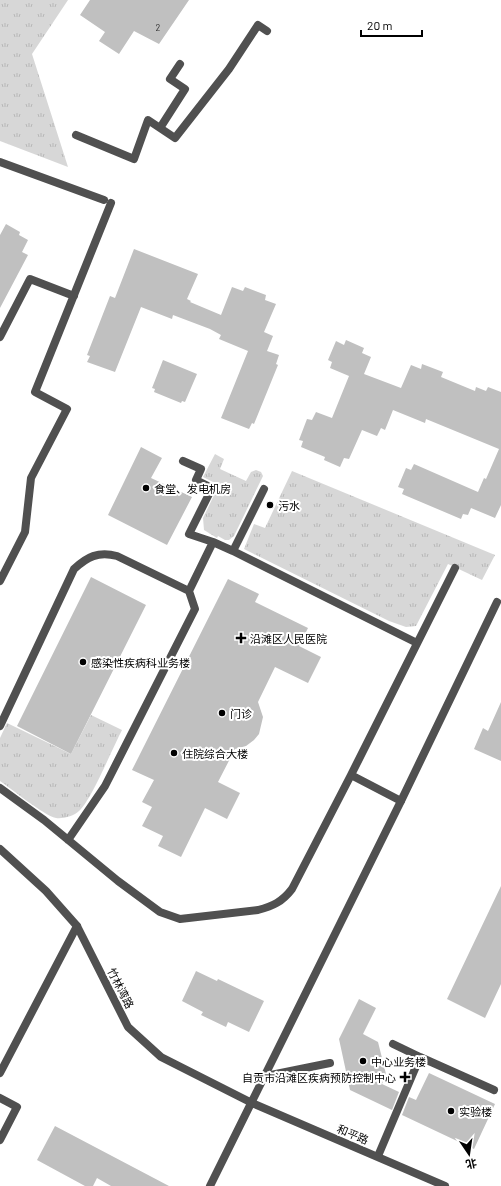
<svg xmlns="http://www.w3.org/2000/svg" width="501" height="1186" font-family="Barlow,'Noto Sans SC',sans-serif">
	<defs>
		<pattern id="grass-tufts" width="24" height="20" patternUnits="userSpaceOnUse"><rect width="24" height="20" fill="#d7d7d7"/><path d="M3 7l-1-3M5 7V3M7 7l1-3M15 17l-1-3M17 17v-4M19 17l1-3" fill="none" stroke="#b7b7b7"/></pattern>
	</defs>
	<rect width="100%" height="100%" fill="#fff"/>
	<path fill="url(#grass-tufts)" d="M 0,0 L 68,0 L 32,54 L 68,167 L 0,141 Z
		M 215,454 L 224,459 L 220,469 L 246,481 L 251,472 L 256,470 L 261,472 L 263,476 L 234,536 L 229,540 L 225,540 L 218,536 L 217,538 L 204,530 L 203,518 L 219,485 L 203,477 Z
		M 292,471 L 495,555 L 482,580 L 448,564 L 416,626 L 406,627 L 389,621 L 244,549 L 254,524 L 265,528 Z
		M 91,715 L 122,730 C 113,747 91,801 79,811 C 74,816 63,819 56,818 C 43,815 12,789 0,781 L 0,738 L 7,723 L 71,754 Z"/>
	<path fill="#c0c0c0" d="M 90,0 L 189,0 L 159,44 L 134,31 L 119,54 L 99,41 L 105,32 L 80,15 Z
		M 6,224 L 20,232 L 19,235 L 28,240 L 22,252 L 28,255 L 0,308 L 0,235 Z
		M 134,249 L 198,274 L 187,299 L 191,301 L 190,302 L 221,315 L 232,287 L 243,291 L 245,287 L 266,295 L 265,300 L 276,304 L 264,332 L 273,336 L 267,351 L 279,355 L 276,364 L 278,365 L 254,424 L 252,423 L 249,429 L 221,418 L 248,351 L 219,339 L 221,335 L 210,329 L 173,315 L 172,319 L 141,307 L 115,372 L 87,362 L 90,356 L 87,355 L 110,296 L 115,298 Z
		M 346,340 L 364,348 L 362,353 L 371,357 L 364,374 L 401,388 L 411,365 L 421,369 L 422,364 L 443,372 L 441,377 L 475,391 L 476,387 L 486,391 L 488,387 L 501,392 L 501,505 L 495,518 L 471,508 L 468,515 L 463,514 L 461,519 L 402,494 L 404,489 L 398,487 L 406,468 L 411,470 L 414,464 L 478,492 L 484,478 L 486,479 L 499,449 L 426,419 L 425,423 L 393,410 L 385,430 L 381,428 L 377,436 L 362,430 L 349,459 L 344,458 L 340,467 L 324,460 L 325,457 L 301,447 L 303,441 L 299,440 L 307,419 L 312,420 L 316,412 L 332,418 L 349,376 L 330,368 L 332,362 L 328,360 L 336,341 L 344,345 Z
		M 163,360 L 197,374 L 185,402 L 182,401 L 181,403 L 154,392 L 155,389 L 152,388 Z
		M 141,447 L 162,458 L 151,478 L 192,497 L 167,545 L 108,515 Z
		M 91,577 L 146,605 L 71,754 L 17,726 Z
		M 228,579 L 259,594 L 255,602 L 308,628 L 299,646 L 321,657 L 308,683 L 275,667 L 258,702 L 263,717 L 259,734 L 254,740 L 246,746 L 235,749 L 218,782 L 240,793 L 227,819 L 205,808 L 181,857 L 158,846 L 163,836 L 142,826 L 152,807 L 142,802 L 154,780 L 132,770 Z
		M 501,702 L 501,761 L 474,749 L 483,728 L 488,731 Z
		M 501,886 L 501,984 L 485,1018 L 447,999 Z
		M 196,971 L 217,981 L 218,979 L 264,1001 L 249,1032 L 228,1022 L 226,1027 L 201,1015 L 203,1012 L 182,1001 Z
		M 359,999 L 376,1008 L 363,1034 L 378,1042 L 386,1074 L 382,1084 L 399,1092 L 392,1110 L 350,1090 L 339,1039 Z
		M 429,1073 L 495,1104 L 474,1149 L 402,1115 L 409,1097 L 416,1100 Z
		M 55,1126 L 169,1186 L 111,1186 L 97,1178 L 93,1186 L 85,1186 L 37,1160 Z"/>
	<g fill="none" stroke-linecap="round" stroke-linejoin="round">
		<path stroke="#505050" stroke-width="8" d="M 160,128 L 185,89 L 170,79 L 180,64
			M 76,135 L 134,159 L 148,120 L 175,138 L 229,69 L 258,25 L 267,31
			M 0,337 L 30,279 L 74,296
			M 183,461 L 201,469 L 196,480 L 212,488 L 189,534 L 213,542 L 233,551 L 417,643
			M 233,551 L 264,489
			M 0,581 L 25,532 L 31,478 L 67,409 L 35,392 L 111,203
			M 189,591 L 213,542
			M 0,726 L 74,569 C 87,557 98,551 117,556 L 189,591 L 195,609 L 105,786 L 68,840
			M 351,775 L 455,568
			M 0,788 L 44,820 L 118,881 L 160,912 L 180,919 L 258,910 C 273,906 282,902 292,889 L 351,775 L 401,801
			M 393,1044 L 420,1057
			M 0,1073 L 77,926
			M 266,1076 L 330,1063
			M 0,1098 L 17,1107 L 0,1140
			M 378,1156 L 420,1057 L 494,1090"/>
		<path stroke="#505050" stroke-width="8" d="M 0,162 L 104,200
			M 0,849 L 46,891 L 77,926 L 128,1027 L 161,1057 L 252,1103 L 445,1186
			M 210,1186 L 401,801 L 497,602"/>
	</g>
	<g fill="#000" stroke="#fff" stroke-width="1.5">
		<circle cx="146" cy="488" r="4"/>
		<circle cx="270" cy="505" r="4"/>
		<path d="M239 632h4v4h4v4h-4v4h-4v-4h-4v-4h4z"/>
		<circle cx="83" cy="662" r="4"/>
		<circle cx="222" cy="713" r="4"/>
		<circle cx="174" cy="753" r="4"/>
		<circle cx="363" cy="1061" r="4"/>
		<path d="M403 1071h4v4h4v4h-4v4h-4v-4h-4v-4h4z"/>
		<circle cx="451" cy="1111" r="4"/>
	</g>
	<g text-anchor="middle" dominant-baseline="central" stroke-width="4" stroke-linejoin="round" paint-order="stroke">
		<g font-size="9" fill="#303030">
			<text x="158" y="27">2</text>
		</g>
		<g font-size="11" fill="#000" stroke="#fff" text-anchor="start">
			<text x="154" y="488">食堂、发电机房</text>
			<text x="278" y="505">污水</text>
			<text x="250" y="638">沿滩区人民医院</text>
			<text x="91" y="662">感染性疾病科业务楼</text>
			<text x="230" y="713">门诊</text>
			<text x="182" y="753">住院综合大楼</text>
			<text x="371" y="1061">中心业务楼</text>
			<text x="396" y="1077" text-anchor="end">自贡市沿滩区疾病预防控制中心</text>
			<text x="459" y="1111">实验楼</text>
		</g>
		<g font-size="11" fill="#000" stroke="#fff">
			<text transform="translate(121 988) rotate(63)">竹林湾路</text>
			<text transform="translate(353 1134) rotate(23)">和平路</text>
		</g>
	</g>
	<g transform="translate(469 1154) rotate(167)" stroke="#ffffff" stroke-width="3" paint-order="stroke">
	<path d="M0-3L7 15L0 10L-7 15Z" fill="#000000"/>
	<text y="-6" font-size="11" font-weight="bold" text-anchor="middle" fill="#000000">北</text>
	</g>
	<path d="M361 30v6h61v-6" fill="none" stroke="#000000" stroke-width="2"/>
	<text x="367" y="30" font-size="12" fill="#000000" stroke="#ffffff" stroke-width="3" paint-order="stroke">20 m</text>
</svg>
